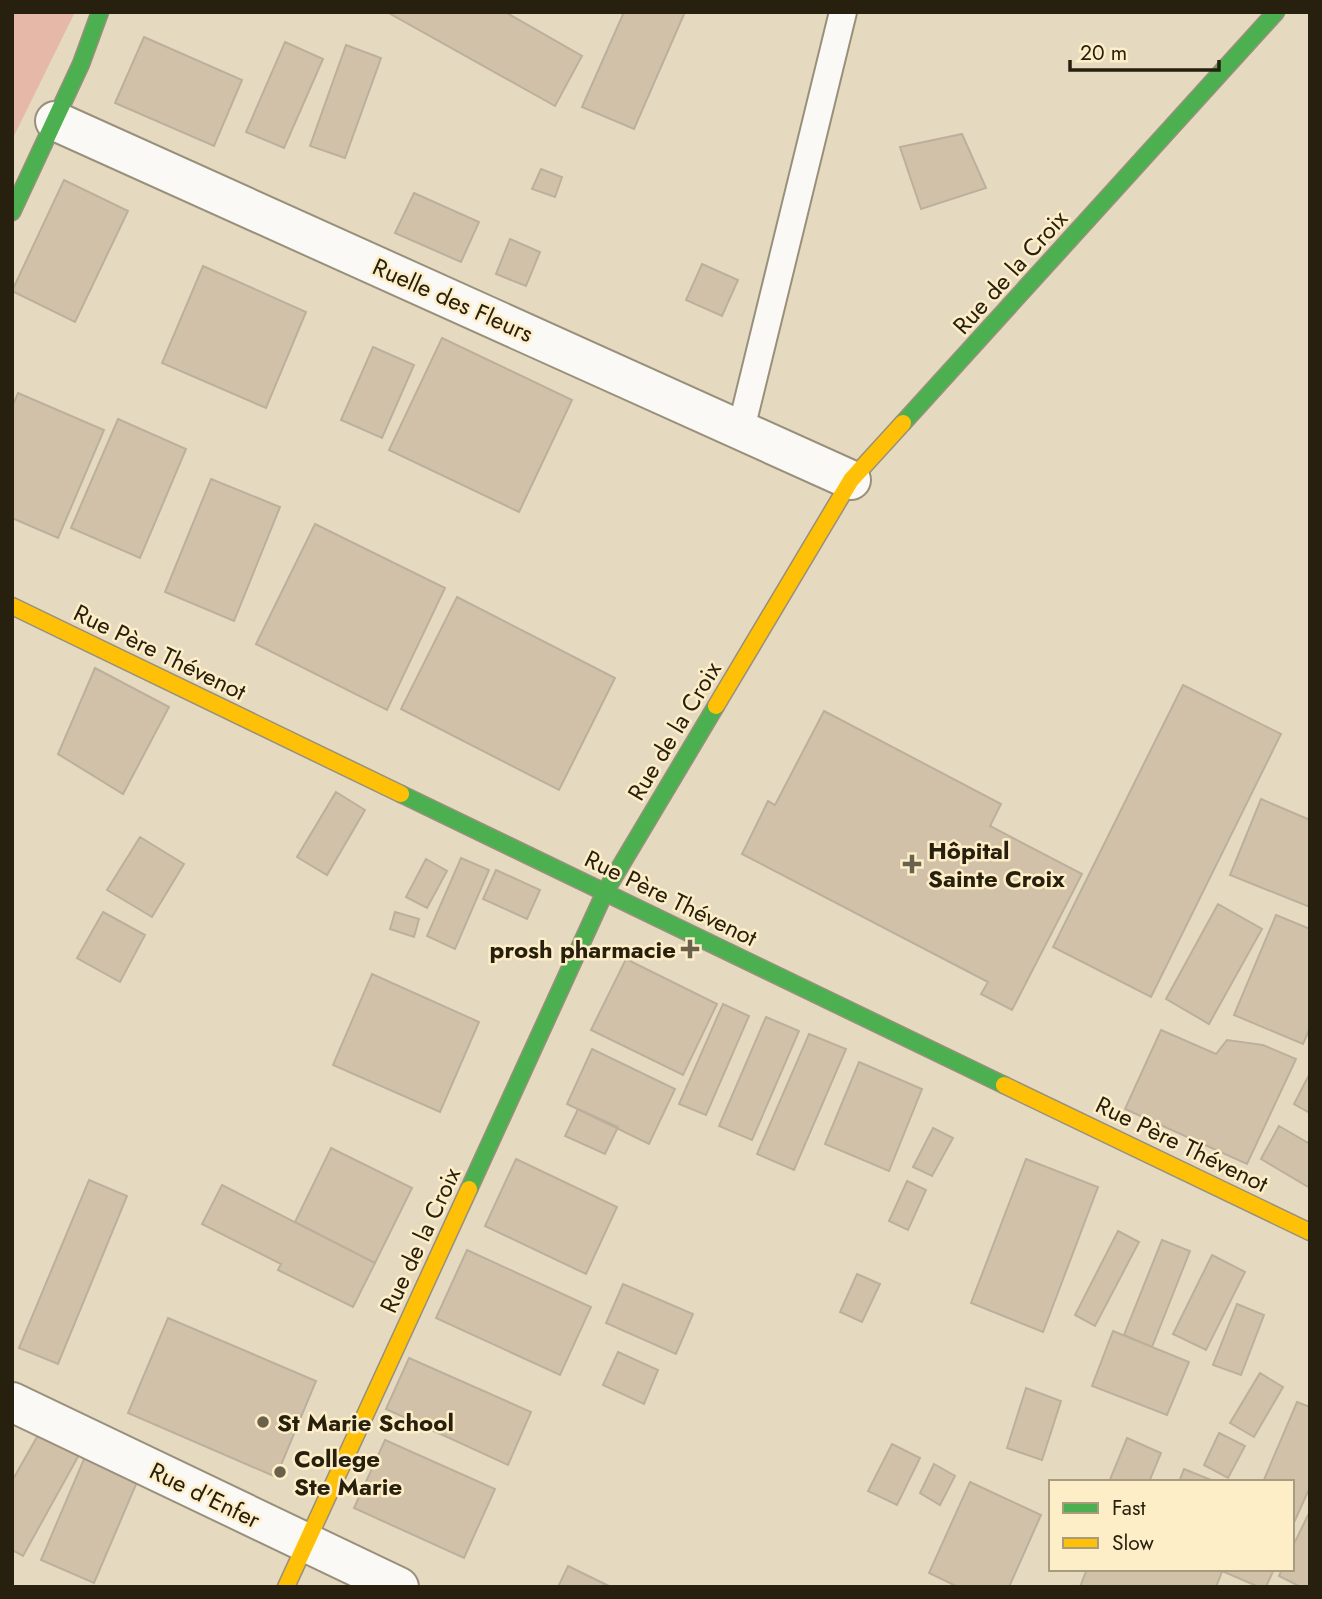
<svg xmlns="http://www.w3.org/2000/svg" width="1322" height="1599" font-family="Jost,sans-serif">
	<rect width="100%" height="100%" fill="#e5dac0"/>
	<path fill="#e5b8a7" d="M 12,12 L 75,12 L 12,140 Z"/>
	<path fill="#d2c1a9" stroke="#bbb09d" stroke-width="2" d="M 387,12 L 505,12 L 582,56 L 555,106 Z
		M 624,12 L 685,12 L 634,129 L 582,107 Z
		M 144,37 L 242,80 L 214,146 L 115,103 Z
		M 285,42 L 323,59 L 284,148 L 246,132 Z
		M 346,45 L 381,58 L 345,158 L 310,146 Z
		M 962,134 L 986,188 L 921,209 L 900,147 Z
		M 541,169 L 562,177 L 555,197 L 532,189 Z
		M 64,180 L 128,211 L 75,322 L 12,291 Z
		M 414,193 L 479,222 L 461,262 L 395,233 Z
		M 510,239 L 540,252 L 526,286 L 496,274 Z
		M 702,264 L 738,280 L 722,316 L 686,300 Z
		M 203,266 L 306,312 L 266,408 L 162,363 Z
		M 442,338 L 572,400 L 519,512 L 389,450 Z
		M 373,347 L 414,365 L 382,438 L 341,420 Z
		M 18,393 L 104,430 L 58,538 L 12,518 L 12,407 Z
		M 118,419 L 186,449 L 140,558 L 71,528 Z
		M 211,479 L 280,507 L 234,621 L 165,592 Z
		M 315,524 L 445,588 L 387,710 L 256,644 Z
		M 457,597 L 615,678 L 559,790 L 401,709 Z
		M 95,668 L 169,707 L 123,794 L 58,754 Z
		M 1183,685 L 1281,734 L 1151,997 L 1053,947 Z
		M 824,711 L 1001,804 L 990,826 L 1082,874 L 1012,1010 L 981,994 L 988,982 L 742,854 L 768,801 L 775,805 Z
		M 336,792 L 365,810 L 327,875 L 297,857 Z
		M 1261,799 L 1310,820 L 1310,907 L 1230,875 Z
		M 140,837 L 184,864 L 152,917 L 107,890 Z
		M 461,858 L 489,870 L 455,949 L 427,936 Z
		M 426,859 L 447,871 L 427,908 L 406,897 Z
		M 496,870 L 540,890 L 527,919 L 483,899 Z
		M 1218,904 L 1262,929 L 1209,1024 L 1166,999 Z
		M 103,912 L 145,935 L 120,982 L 77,958 Z
		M 395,912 L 419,919 L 414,937 L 390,929 Z
		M 1276,915 L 1310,929 L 1310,1028 L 1303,1044 L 1234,1015 Z
		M 626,959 L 717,1004 L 683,1075 L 591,1030 Z
		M 372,974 L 479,1022 L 440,1112 L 333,1065 Z
		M 723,1004 L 749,1016 L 706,1115 L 679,1104 Z
		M 766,1017 L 799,1031 L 752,1140 L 719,1126 Z
		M 1161,1030 L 1216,1054 L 1227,1040 L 1263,1045 L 1296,1059 L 1247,1164 L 1125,1109 Z
		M 809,1034 L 846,1049 L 794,1170 L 757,1154 Z
		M 592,1049 L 675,1089 L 649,1144 L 567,1104 Z
		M 859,1062 L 922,1089 L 889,1171 L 825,1144 Z
		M 1310,1073 L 1310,1113 L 1294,1104 Z
		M 578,1109 L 618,1127 L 605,1154 L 565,1136 Z
		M 1279,1126 L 1310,1144 L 1310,1188 L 1261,1159 Z
		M 933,1128 L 953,1138 L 932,1176 L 913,1167 Z
		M 331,1148 L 412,1188 L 375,1263 L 295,1222 Z
		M 516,1159 L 617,1207 L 586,1274 L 485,1226 Z
		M 1026,1159 L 1098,1187 L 1043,1332 L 971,1303 Z
		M 89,1180 L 127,1196 L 58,1364 L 19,1348 Z
		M 907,1181 L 926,1190 L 908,1230 L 889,1221 Z
		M 222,1185 L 375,1263 L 353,1307 L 278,1270 L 281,1264 L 202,1224 Z
		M 1118,1231 L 1139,1242 L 1095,1326 L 1075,1315 Z
		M 1162,1240 L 1190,1251 L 1152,1347 L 1124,1335 Z
		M 467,1250 L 591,1307 L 560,1375 L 436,1318 Z
		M 1212,1255 L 1245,1272 L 1206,1350 L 1173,1334 Z
		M 857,1274 L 880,1284 L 862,1322 L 840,1312 Z
		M 623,1284 L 693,1314 L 676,1354 L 606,1323 Z
		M 1237,1304 L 1264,1315 L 1241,1375 L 1213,1365 Z
		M 168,1318 L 316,1381 L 276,1477 L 128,1413 Z
		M 1113,1331 L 1189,1362 L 1167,1415 L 1092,1386 Z
		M 618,1352 L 658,1370 L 644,1404 L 603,1385 Z
		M 409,1358 L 531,1412 L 508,1465 L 386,1409 Z
		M 1260,1373 L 1283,1387 L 1254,1437 L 1230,1423 Z
		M 1026,1388 L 1061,1401 L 1042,1460 L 1007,1448 Z
		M 1297,1402 L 1310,1407 L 1310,1487 L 1292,1527 L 1292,1482 L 1263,1482 Z
		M 41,1430 L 80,1453 L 23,1556 L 12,1550 L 12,1481 Z
		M 1219,1433 L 1245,1446 L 1228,1478 L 1204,1465 Z
		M 1127,1438 L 1161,1453 L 1149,1482 L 1109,1482 Z
		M 385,1440 L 495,1489 L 464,1558 L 354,1508 Z
		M 892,1444 L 920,1458 L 897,1505 L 868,1491 Z
		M 87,1452 L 140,1475 L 94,1583 L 41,1560 Z
		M 934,1464 L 955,1476 L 940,1505 L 920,1493 Z
		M 1184,1469 L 1214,1481 L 1213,1482 L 1179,1482 Z
		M 970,1482 L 1041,1515 L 1009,1587 L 958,1587 L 929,1573 Z
		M 1310,1511 L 1310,1587 L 1301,1587 L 1279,1576 L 1282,1569 L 1292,1569 L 1292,1548 Z
		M 568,1566 L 611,1587 L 558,1587 Z
		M 1087,1569 L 1223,1569 L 1216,1587 L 1080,1587 Z
		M 1225,1569 L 1274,1569 L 1266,1587 L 1259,1587 L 1224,1572 Z"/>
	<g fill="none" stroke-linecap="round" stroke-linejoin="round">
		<g stroke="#99907c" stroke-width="30">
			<path id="lane" d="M 741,429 L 843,12"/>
		</g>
		<g stroke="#99907c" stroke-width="42">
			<path id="street" d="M 55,121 L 851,480
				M 12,1402 L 399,1587"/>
		</g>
		<g stroke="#99907c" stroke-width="19">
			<path id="fast" d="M 12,212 L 81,64 L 100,12
				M 903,423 L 1276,12
				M 401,794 L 1004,1085
				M 469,1189 L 605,892 L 716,706"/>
		</g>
		<g stroke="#99907c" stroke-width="19">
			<path id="slow" d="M 12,606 L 401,794
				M 716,706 L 851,480 L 903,423
				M 1004,1085 L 1310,1232
				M 286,1587 L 469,1189"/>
		</g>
		<use href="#lane" stroke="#fbf9f6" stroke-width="26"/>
		<use href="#street" stroke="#fbf9f6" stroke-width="38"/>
		<use href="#fast" stroke="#4caf50" stroke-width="16"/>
		<use href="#slow" stroke="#ffc107" stroke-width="16"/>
	</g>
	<g fill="#6a614c" stroke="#feeec8" stroke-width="2.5">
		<path d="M908.5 853.5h7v7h7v7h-7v7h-7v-7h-7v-7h7z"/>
		<path d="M686.5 938.5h7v7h7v7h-7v7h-7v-7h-7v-7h7z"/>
		<circle cx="263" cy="1422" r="7"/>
		<circle cx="280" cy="1472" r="7"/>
	</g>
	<g text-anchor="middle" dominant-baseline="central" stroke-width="5" stroke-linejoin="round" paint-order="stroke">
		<g font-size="24" fill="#28200e" stroke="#feeec8">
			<text transform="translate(1010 272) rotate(-48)">Rue de la Croix</text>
			<text transform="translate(453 300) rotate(24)">Ruelle des Fleurs</text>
			<text transform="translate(160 652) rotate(26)">Rue Père Thévenot</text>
			<text transform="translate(674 731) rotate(-59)">Rue de la Croix</text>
			<text transform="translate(671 898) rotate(26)">Rue Père Thévenot</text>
			<text transform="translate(1182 1144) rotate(26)">Rue Père Thévenot</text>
			<text transform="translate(420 1240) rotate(-65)">Rue de la Croix</text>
			<text transform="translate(205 1495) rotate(26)">Rue d'Enfer</text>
		</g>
		<g font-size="24" font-weight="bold" fill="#28200e" stroke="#feeec8" text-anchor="start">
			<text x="928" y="850">Hôpital<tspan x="928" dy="28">Sainte Croix</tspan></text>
			<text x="676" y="949" text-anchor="end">prosh pharmacie</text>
			<text x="277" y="1422">St Marie School</text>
			<text x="294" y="1458">College<tspan x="294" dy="28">Ste Marie</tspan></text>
		</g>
	</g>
	<rect width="1322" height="1599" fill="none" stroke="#28200e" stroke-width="28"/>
	<rect x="1049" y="1480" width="245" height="91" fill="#feeec8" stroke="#a89c7e" stroke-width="2"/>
	<rect x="1063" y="1503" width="35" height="10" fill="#4caf50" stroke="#a89c7e" stroke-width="2"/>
	<text x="1112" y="1515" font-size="21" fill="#28200e">Fast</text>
	<rect x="1063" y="1538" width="35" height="10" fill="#ffc107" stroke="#a89c7e" stroke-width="2"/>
	<text x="1112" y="1550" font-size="21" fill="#28200e">Slow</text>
	<path d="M1070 60v10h149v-10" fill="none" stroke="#28200e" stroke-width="3.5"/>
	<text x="1080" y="60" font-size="21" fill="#28200e" stroke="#feeec8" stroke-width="5" paint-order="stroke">20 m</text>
</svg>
